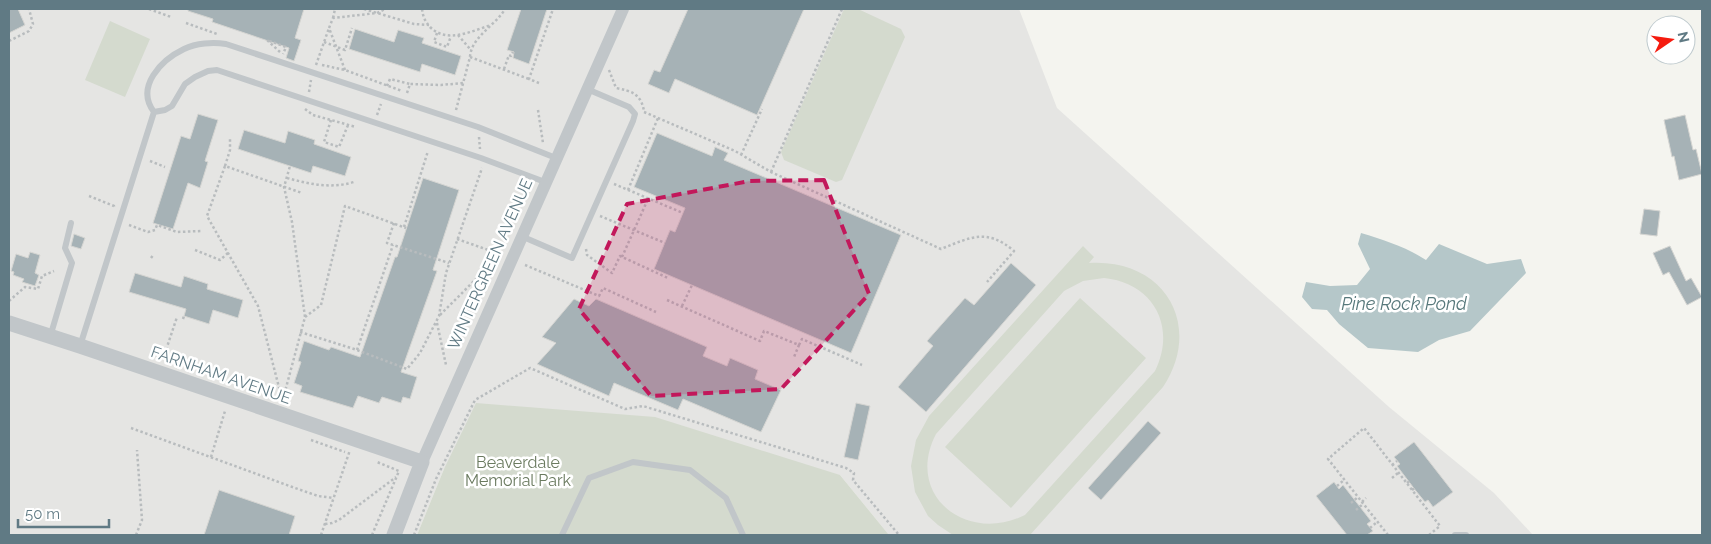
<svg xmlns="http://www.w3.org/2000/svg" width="1711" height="544" font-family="Raleway,sans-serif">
	<rect width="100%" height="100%" fill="#f4f4ef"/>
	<path fill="#e5e5e3" d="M 9,9 L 1019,9 L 1057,108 L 1389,407 L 1494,493 L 1533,535 L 889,535 L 840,475 L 444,469 L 417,535 L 9,535 Z"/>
	<path fill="#d4dace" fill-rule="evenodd" d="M 844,9 L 858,9 L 901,29 L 905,37 L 842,180 L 836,182 L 784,160 L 781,152 Z
		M 110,21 L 150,39 L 125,97 L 85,80 Z
		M 1083,246 L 1094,257 L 1089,263 C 1164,258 1204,325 1163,387 L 1030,535 L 953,535 L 938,525 L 928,516 L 915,492 L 911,466 L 916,440 L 929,416 ZM 1104,278 C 1153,283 1177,326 1155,371 L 1025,515 C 967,544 904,496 936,434 L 1064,291 L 1083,281 Z
		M 1080,298 L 1146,358 L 1011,508 L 945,447 Z
		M 476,403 L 655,417 L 840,475 L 889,535 L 417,535 L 444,469 Z"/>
	<path fill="#b5c7c9" d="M 1361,233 C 1384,240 1406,247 1426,260 L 1439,244 L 1487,264 L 1521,259 L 1526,273 L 1470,331 L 1439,340 L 1418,352 L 1368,348 L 1339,324 L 1327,310 L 1312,309 L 1302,297 L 1306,282 L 1330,286 L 1357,285 L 1370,269 L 1358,244 Z"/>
	<path fill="#a6b2b6" stroke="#d5d5d2" d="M 9,9 L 18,9 L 25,25 L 9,33 Z
		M 188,9 L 304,9 L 295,38 L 301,40 L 294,61 L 286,58 L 289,48 L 212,22 L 213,19 L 188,11 Z
		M 521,9 L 547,9 L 529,64 L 513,58 L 514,52 L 507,50 Z
		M 688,9 L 804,9 L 757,115 L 675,79 L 669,93 L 648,84 L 654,70 L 660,72 Z
		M 355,29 L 394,42 L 398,30 L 424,38 L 422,43 L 461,56 L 455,75 L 422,64 L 420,72 L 349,49 Z
		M 198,114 L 218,120 L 205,161 L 208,162 L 200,188 L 188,183 L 173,229 L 153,223 L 181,136 L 190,139 Z
		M 1685,115 L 1693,150 L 1696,149 L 1702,174 L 1679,180 L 1674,156 L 1672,157 L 1664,120 Z
		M 244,130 L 285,143 L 288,131 L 315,140 L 314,144 L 351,157 L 345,176 L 313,166 L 311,173 L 238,149 Z
		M 657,133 L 712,156 L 715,147 L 728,153 L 724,160 L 901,235 L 851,353 L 654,269 L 670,230 L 675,232 L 685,208 L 634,187 Z
		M 423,178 L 459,190 L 433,270 L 437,271 L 401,372 L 417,377 L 410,399 L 403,397 L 401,403 L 382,397 L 379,403 L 358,396 L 353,408 L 300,392 L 302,386 L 294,383 L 301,362 L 298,361 L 304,341 L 329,350 L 331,347 L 360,357 L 395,257 L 397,257 Z
		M 1644,209 L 1660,211 L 1657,236 L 1640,234 Z
		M 74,234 L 85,238 L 81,249 L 71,246 Z
		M 1670,246 L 1686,281 L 1691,278 L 1702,297 L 1687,305 L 1669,272 L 1663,275 L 1653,253 Z
		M 30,252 L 40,255 L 35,273 L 39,275 L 35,286 L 22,282 L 24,279 L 13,275 L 14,272 L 11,271 L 16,254 L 28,258 Z
		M 1011,263 L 1036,285 L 926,412 L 898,387 L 933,346 L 927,341 L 965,298 L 974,305 Z
		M 135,273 L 181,287 L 184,276 L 208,284 L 207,289 L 243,300 L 238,318 L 213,310 L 209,324 L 184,316 L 186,309 L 129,292 Z
		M 574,299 L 589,306 L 596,299 L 707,347 L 703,356 L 727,366 L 730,358 L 758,370 L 755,379 L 781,390 L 761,432 L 683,399 L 678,410 L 614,383 L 609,396 L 537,364 L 556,343 L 542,337 Z
		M 856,403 L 870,406 L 858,460 L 844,457 Z
		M 1148,421 L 1161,433 L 1101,500 L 1088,488 Z
		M 1414,442 L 1453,492 L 1433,507 L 1428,500 L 1425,502 L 1416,491 L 1397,466 L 1400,464 L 1394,457 Z
		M 1334,482 L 1339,489 L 1343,485 L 1371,521 L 1367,524 L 1373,531 L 1367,535 L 1347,535 L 1316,496 Z
		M 219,490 L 295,516 L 289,535 L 204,535 Z"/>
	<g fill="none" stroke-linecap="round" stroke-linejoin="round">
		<path stroke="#b8bcbe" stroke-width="2.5" stroke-dasharray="2.5 2.5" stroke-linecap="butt" d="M 149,9 L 171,17
			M 364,9 L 414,24 L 429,25
			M 422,9 C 423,17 425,21 430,27 C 447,44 472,31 491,25
			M 333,18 L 335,9
			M 186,23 L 217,34
			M 437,33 L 434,42 L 447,47 L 451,36
			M 458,35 L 470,49
			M 9,41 L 29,31 L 33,24 L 29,9
			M 324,42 L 345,50 L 352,28
			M 280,52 L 267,40 L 286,47 L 283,54
			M 470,57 L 529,79
			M 316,65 L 329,28
			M 322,65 L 345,70 L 402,91
			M 504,69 L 509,55 L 511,56 L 513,52
			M 345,70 L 329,28 L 333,18 L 377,13 L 385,9
			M 609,70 L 616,88 C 632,91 641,94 644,111
			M 539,83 L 529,79 L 553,9
			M 387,86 L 390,79 L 410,84
			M 309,92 L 311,80
			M 407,93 L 410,84 L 441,85 L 463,83
			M 305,109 L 313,115 L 356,127
			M 456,110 L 470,57 C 471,37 496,25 505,9
			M 538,110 L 543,143 L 542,142
			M 644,112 L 735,151 L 771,172 L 941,249 C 971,237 987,228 1014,251 L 987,282
			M 377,115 L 381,104
			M 331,120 L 324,142 L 339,147 L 348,125
			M 479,137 L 480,149
			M 741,155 L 762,109
			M 150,161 L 165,167
			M 225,166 L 230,150 L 230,137
			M 771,172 L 842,9
			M 287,178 C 309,184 331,189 354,182
			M 614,184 L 683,213
			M 628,190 L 658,118
			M 89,196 L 114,206 L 114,207
			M 600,216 L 665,243
			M 394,223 L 387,243 L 449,263
			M 129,225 L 148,232 L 155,230 L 157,225 L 177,232 L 202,231
			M 404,227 L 428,151
			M 457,239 L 494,252
			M 586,249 L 587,255 L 612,273 L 620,256 L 668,278
			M 195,250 L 220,260 L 228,253
			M 622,257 L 648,199
			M 151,258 L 154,254
			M 525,265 L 599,296 L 603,288 L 656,312
			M 667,300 L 760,341 L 764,331 L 799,345 L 794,357
			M 9,301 L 25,287 L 38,289 L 42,276 L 54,271
			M 682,306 L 692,285
			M 440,315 L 488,267
			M 305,317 L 321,305 L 345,206 L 406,228
			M 183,319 L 184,316
			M 437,323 L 446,365
			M 300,332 L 357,350 L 407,369 L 420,353 L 439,316 L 446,273 L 482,168
			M 799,345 L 802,339 L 862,365
			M 357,350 L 393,245
			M 163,359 L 177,317
			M 282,399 L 258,306 L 207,216 L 225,166 L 302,193
			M 283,399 L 305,317 L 292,222 L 284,187 L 290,166
			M 131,428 L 295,488 L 318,496 L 334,498
			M 311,440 L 345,452
			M 211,457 L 225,411
			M 1392,465 L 1397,461
			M 1392,478 L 1398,473
			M 1407,483 L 1411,480
			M 1337,486 L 1344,480
			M 1412,490 L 1416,487
			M 1362,502 L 1366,498
			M 1351,503 L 1358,497
			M 1356,510 L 1363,504
			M 325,524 L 332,523 L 339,520 L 396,477
			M 1370,528 L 1377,522
			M 136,535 L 142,520 L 137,450
			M 321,535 L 350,450
			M 372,535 L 399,471 L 377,462
			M 414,535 L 436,479 L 475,400 L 530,368 L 625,409 L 643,406 L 846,468 L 854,473 L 853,480 L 899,535
			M 1388,535 L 1328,459 L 1364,428 L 1440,526 L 1429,535"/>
		<path stroke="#c1c6c9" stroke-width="6" d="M 545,182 L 481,158 L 217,70 L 208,71 L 195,77 L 185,84 L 172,106 L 165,110 L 154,112 C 135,87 161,60 184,49 C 196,43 213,42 226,44 L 478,127 L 556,158
			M 521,236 L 572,258 L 633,121 L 635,114 L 629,107 L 587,89
			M 50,337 L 72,263 L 65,248 L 71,223
			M 80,346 L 154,112
			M 562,535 L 589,478 L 633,462 L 690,470 L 726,498 L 743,535
			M 1455,535 L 1466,535"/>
		<path stroke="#c1c6c9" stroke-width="12" d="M 422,462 L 623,9"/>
		<path stroke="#c1c6c9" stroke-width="15" d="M 9,323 L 80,346 L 422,462 L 394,535"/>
	</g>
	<path fill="#c2185b" fill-opacity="0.2" stroke="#c2185b" stroke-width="4" stroke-dasharray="10 6" stroke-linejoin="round" d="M 824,180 L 869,294 L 781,389 L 651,396 L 579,309 L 627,204 L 750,181 Z"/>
	<g text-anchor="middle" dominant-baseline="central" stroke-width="5" stroke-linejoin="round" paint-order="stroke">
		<g font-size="16" fill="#607a84" stroke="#fff">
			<text transform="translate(490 264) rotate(-66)">WINTERGREEN AVENUE</text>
			<text transform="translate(221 375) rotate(19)">FARNHAM AVENUE</text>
		</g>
		<g font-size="16" fill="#6a7a5f" stroke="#fff">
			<text x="518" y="462">Beaverdale<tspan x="518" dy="18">Memorial Park</tspan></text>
		</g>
		<g font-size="18" font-style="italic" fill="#57787b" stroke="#fff">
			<text x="1404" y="303">Pine Rock Pond</text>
		</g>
	</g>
	<rect width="1711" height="544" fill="none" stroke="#607a84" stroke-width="20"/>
	<g transform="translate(1671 40) rotate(77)"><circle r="24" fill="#ffffff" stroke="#bfcace"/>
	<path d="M0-4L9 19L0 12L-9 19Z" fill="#f51b0f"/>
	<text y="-8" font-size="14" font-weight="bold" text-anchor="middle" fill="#607a84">N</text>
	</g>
	<path d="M18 519v8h91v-8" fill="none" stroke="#607a84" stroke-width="2.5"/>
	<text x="25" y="519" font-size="15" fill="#607a84" stroke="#ffffff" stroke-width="4" paint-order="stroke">50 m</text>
</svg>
